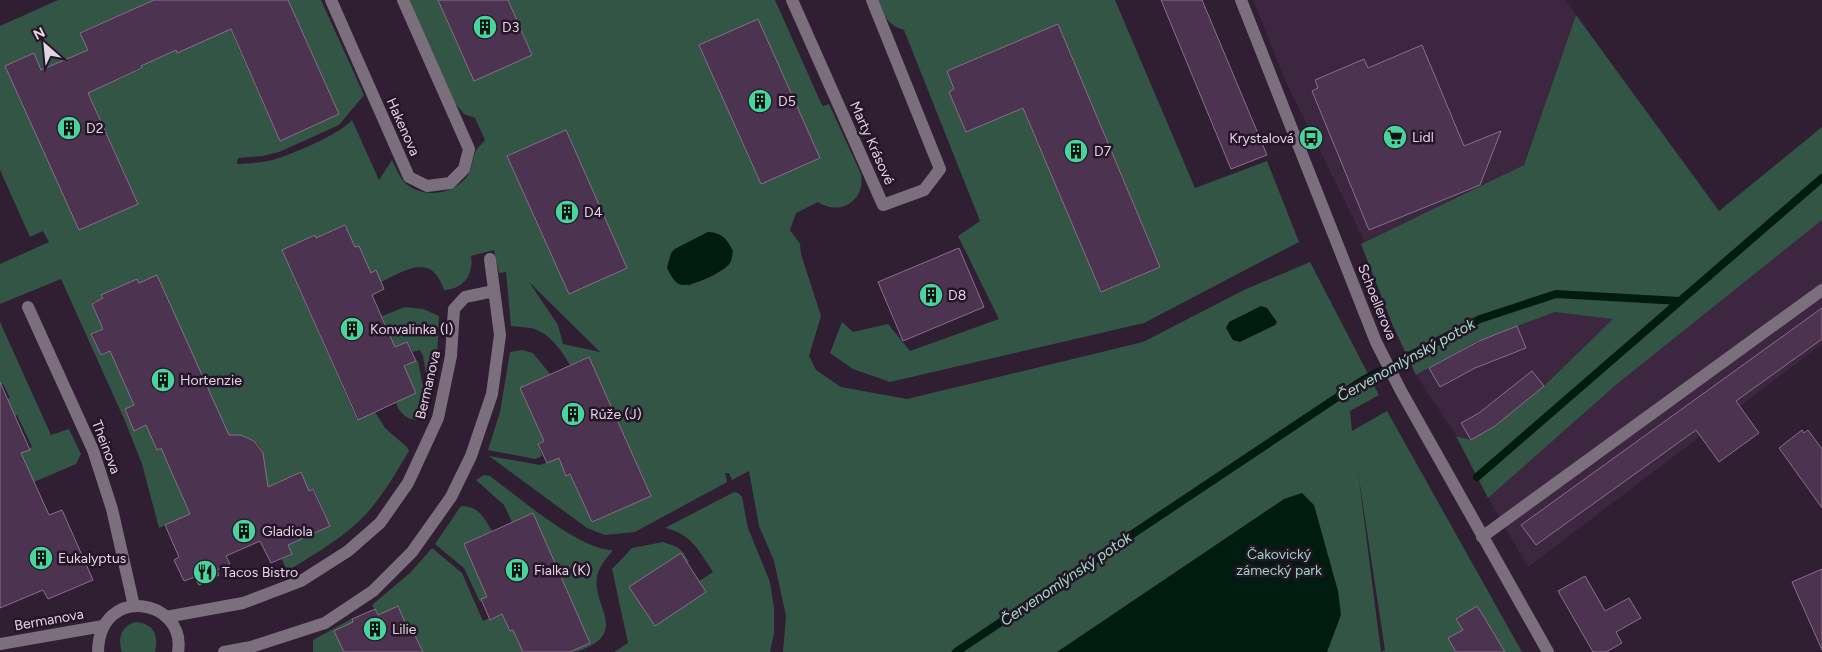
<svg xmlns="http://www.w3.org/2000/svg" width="1822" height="652" font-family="Figtree,sans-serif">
	<rect width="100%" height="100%" fill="#301e33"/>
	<path fill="#3d2740" d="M 1253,0 L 1566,0 L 1576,15 L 1524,165 L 1365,242 L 1285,80 Z
		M 1822,220 L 1822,344 L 1528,567 L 1488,498 L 1617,384 Z
		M 1555,312 L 1614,319 L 1544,386 L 1495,426 L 1471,440 L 1456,435 L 1416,375 L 1477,341 Z"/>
	<path fill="#325545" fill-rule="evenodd" d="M 58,0 L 154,0 L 81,32 L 88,50 L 41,70 L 33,53 L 6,66 L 79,230 L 138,204 L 83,81 L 117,80 L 142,69 L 141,66 L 176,50 L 177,53 L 225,17 L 280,141 L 339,114 L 288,0 L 321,0 L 364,95 L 339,125 L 279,152 L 263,156 L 238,158 L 237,164 C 249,163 261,163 272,160 C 291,155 340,134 352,120 L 379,180 L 392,160 C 397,169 400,181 409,186 C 428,199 456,193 468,175 C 473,167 472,156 477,149 C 479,146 483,143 485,140 L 475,118 L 464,114 L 454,102 L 409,0 L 438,0 L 474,81 L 532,54 L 508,0 L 775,0 L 821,103 L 823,106 L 829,104 L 861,174 C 866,200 840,217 818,202 L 796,213 L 790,230 L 800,244 L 801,254 L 821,316 L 809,356 L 816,370 L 841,387 L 907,399 L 1143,342 L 1244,290 L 1310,262 L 1379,395 L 1350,411 L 1352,431 L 1387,411 L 1522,652 L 1505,652 L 1477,606 L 1456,619 L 1463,630 L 1448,638 L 1456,652 L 783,652 L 786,616 L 774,561 L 759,526 L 749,471 L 732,480 L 729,473 L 725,473 L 727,482 L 635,532 L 605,535 L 587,528 L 489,456 L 540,465 L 559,458 L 566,475 L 570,474 L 592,522 L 651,496 L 589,357 L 570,365 C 561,350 550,333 531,328 C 524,327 517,327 511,326 L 506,272 L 499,273 L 494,250 L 471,256 C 474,274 464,289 444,290 C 431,252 407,270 381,282 L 376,270 L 371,273 L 359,246 L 355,247 L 345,225 L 316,238 L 314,235 L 282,250 L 357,420 L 375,412 L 385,428 L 407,447 L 409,451 C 394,476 379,503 357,523 C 336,542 312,556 287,571 L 282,559 L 292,554 L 286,542 L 303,538 L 330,526 L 314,489 L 309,491 L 300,472 L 261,490 C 266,460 268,434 229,435 L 137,279 L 101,295 L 103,298 L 92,303 L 103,329 L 91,335 L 101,355 L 110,351 L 134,405 L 125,409 L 134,430 L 146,425 L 157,450 L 161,448 L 190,514 L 159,528 L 142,464 L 125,421 L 61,279 L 0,304 L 0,264 L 49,242 L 43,231 L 30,237 L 0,170 L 0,26 ZM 758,19 L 820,158 L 761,184 L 699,45 ZM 566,130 L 627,268 L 569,294 L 507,156 ZM 708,232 L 725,268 L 688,286 L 671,253 L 675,249 ZM 529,282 L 599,351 L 600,352 L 563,344 L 558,325 ZM 1358,472 L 1385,650 L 1381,652 Z
		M 877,0 L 1115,0 L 1195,188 L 1267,161 L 1299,242 L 1144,323 L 890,382 L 853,369 L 830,353 L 842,322 L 853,332 L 888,324 L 910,351 L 999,319 L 958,236 L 980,221 L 904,30 C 887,25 884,15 877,0 ZM 1058,24 L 1160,267 L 1101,292 L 1023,108 L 966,132 L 949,92 L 954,89 L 947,71 Z
		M 1576,15 L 1719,211 L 1822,127 L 1822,220 L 1617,384 L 1488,498 L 1456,436 L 1471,440 L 1495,426 L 1544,386 L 1613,319 L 1555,312 L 1477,341 L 1416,375 L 1393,326 L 1361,244 L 1524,165 Z
		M 405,307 L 423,309 L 439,316 L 437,359 L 430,396 L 423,356 L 420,350 L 413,352 L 407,342 L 395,347 L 382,316 Z
		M 0,322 L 51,435 L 69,429 L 81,454 L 76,464 L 34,482 L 21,453 L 32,447 L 17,415 L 10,418 L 2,401 L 10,398 L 3,384 L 0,385 Z
		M 522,350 L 533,353 L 550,374 L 520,388 L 544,441 L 538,443 L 542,456 L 535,459 L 488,450 L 500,412 L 510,352 Z
		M 415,360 L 418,361 L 427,407 L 422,420 C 409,421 400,415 396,403 L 398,402 L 404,366 Z
		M 484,475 L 490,476 C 517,496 581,551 613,550 C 606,559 599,566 597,577 C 592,601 623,628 592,645 C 584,649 579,652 570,652 L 590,643 L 533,513 L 512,522 L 504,505 L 476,480 Z
		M 734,492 L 738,493 L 742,497 L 748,528 L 770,582 L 774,608 L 774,633 L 770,652 L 614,652 L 628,643 L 612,569 L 632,548 L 663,542 L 677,547 L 683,552 L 689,562 L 687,563 L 680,554 L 630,587 L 655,625 L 706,592 L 699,581 L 713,572 C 699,551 692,534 665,528 Z
		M 461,506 C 479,506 484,518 492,531 L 464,544 L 487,597 L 480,602 L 464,568 L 435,544 Z
		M 432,548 L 462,573 L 483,621 L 490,618 L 491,620 L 502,614 L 510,631 L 513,630 L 523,652 L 423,652 L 411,625 L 407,627 L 398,606 L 378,615 L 372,605 L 410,573 Z
		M 353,618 L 353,622 L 334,631 L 344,652 L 313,652 L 313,640 Z
		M 136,622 C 154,624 159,635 155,652 L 122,652 C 117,638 122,625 136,622 Z"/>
	<path fill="#001c10" d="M 708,232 C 723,233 727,239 733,251 C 732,255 732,260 730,263 C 724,272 689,289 679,284 C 673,281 670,273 667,268 L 671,253 L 675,249 Z
		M 1261,306 L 1267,308 L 1277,322 L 1275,325 L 1240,342 L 1233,340 L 1226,328 L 1229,322 Z
		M 1302,493 L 1314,505 L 1338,591 L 1341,615 L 1327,652 L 1057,652 L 1284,499 Z"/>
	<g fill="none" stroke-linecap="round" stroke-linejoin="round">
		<path stroke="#001c10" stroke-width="8" d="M 1477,477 L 1680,301
			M 956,652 L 1363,380 L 1480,319 L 1556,294 L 1680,301 L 1822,178"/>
	</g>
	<path fill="#4c334f" stroke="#877089" d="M 154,0 L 288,0 L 339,114 L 280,141 L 231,29 L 177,53 L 176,50 L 141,66 L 142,68 L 88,93 L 138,204 L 79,230 L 5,66 L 34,53 L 41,70 L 88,50 L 80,33 Z
		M 438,0 L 508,0 L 532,55 L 474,81 Z
		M 1161,0 L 1202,0 L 1267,155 L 1231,169 Z
		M 758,19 L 820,158 L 761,184 L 699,45 Z
		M 1058,24 L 1160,267 L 1101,292 L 1023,108 L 966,132 L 949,92 L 954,89 L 947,71 Z
		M 1422,45 L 1464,146 L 1501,131 L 1480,185 L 1369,230 L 1312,91 L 1318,88 L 1315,80 L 1364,59 L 1368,68 Z
		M 566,130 L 627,268 L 569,294 L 507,156 Z
		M 345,225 L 355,247 L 359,246 L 371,273 L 376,270 L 384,289 L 372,295 L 395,347 L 407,342 L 416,361 L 404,366 L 416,393 L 358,420 L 282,250 L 315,235 L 316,238 Z
		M 959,248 L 984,307 L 903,341 L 878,282 Z
		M 157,275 L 229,435 L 241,435 L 254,441 L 263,453 L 268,487 L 301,472 L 309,491 L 313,489 L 330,526 L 288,545 L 292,554 L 271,563 L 260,541 L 226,556 L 230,564 L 217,570 L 219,575 L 199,585 L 195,577 L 184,581 L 174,560 L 179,557 L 165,525 L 190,514 L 161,448 L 157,450 L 146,425 L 134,431 L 125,409 L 134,405 L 110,351 L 101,355 L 91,334 L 103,329 L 92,304 L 103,298 L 101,295 L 137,279 L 139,283 Z
		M 1822,308 L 1822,339 L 1736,401 L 1759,433 L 1719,462 L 1696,430 L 1536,545 L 1521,525 Z
		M 1517,326 L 1526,348 L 1475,368 L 1440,387 L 1429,368 L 1479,341 Z
		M 589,357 L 651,496 L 592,522 L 570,474 L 566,476 L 559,458 L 547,463 L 538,444 L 544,441 L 520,388 Z
		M 1532,371 L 1544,386 L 1495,426 L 1471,440 L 1461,423 L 1479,413 Z
		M 0,382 L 30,450 L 21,453 L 49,515 L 62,510 L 93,580 L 48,599 L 43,590 L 0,608 Z
		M 1802,430 L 1804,433 L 1808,430 L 1822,449 L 1822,508 L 1779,448 Z
		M 533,513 L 590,643 L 570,652 L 523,652 L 513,630 L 510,631 L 502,614 L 490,620 L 481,599 L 487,597 L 464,544 Z
		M 681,553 L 706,592 L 655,626 L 629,587 Z
		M 1822,569 L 1822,650 L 1792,582 Z
		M 1585,576 L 1605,611 L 1629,598 L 1641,618 L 1616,632 L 1622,643 L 1606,652 L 1593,652 L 1558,591 Z
		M 398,606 L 407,627 L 410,625 L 423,652 L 344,652 L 334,631 L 353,622 L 352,619 L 375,609 L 378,615 Z
		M 1477,606 L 1484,617 L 1505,652 L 1456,652 L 1448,638 L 1463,630 L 1456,619 Z"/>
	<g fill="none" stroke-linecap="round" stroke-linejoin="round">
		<path stroke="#7c6f7d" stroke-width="12" d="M 331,0 L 409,177 L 427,186 L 450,183 L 464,169 L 469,149 L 403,0
			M 792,0 L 883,205 L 924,190 L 940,169 L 872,0
			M 1241,0 L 1376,342 L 1401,391 L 1548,652
			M 28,307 L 93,450 L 112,509 L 134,606
			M 1482,537 L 1822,290
			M 166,617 L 243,603 L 301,581 L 348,551 L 380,523 L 408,483 L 438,418 L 451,356 L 454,309 L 465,297 L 494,291
			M 0,644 L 103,626
			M 98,652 C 99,583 187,599 178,652
			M 224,652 L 251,647 L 325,623 L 373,591 L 412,552 L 451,497 L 471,456 L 492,394 L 500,335 L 490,259"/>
	</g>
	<defs>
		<g id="building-disc" transform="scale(1.25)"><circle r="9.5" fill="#48d49d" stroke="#261429"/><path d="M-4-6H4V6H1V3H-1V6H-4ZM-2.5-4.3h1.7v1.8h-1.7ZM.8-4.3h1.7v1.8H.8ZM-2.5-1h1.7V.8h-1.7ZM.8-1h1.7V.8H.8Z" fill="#111"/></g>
		<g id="supermarket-disc" transform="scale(1.25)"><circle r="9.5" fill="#48d49d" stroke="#261429"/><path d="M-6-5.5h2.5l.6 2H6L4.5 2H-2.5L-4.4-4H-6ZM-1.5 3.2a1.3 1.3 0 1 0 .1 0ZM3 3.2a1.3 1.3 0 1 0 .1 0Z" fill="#111"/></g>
		<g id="bus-disc" transform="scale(1.25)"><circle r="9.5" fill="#48d49d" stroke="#261429"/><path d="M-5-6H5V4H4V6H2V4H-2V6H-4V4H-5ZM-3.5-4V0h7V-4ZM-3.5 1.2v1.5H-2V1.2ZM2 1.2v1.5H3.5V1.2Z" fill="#111"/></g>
		<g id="restaurant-disc" transform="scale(1.25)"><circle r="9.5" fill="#48d49d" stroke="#261429"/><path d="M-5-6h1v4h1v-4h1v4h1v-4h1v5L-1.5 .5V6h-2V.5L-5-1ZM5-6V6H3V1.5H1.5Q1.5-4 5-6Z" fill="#111"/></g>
	</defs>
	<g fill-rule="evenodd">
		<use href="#building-disc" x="485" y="27"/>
		<use href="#building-disc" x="760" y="101"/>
		<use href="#building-disc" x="69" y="128"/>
		<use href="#supermarket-disc" x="1395" y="137"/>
		<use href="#bus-disc" x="1311" y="138"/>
		<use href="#building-disc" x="1076" y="151"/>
		<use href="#building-disc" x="567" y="212"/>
		<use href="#building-disc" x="931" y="295"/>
		<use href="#building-disc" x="352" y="329"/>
		<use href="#building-disc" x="163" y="380"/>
		<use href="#building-disc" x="573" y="414"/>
		<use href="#building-disc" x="244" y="531"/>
		<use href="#building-disc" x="41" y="558"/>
		<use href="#building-disc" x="517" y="570"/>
		<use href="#restaurant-disc" x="205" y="572"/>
		<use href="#building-disc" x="375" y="629"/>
	</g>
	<g text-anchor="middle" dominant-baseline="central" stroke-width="5" stroke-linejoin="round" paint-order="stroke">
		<g font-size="14" fill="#e1d5e2" stroke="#261429" text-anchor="start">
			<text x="502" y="27">D3</text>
			<text x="778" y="101">D5</text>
			<text x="86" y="128">D2</text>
			<text x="1412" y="137">Lidl</text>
			<text x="1294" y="138" text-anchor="end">Krystalová</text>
			<text x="1094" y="151">D7</text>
			<text x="584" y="212">D4</text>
			<text x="948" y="295">D8</text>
			<text x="370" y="329">Konvalinka (I)</text>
			<text x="180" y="380">Hortenzie</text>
			<text x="590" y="414">Růže (J)</text>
			<text x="262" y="531">Gladiola</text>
			<text x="58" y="558">Eukalyptus</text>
			<text x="534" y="570">Fialka (K)</text>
			<text x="222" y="572">Tacos Bistro</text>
			<text x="392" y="629">Lilie</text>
		</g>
		<g font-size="14" fill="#e1d5e2" stroke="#261429">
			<text transform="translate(403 127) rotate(66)">Hakenova</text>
			<text transform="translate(872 143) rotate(66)">Marty Krásové</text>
			<text transform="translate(1377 302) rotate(68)">Schoellerova</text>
			<text transform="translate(428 385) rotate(-77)">Bermanova</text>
			<text transform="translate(106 447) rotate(69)">Theinova</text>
			<text transform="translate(49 620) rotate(-10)">Bermanova</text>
		</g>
		<g font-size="14" fill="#93dab8" stroke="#261429">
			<text x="1279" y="554">Čakovický<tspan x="1279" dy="16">zámecký park</tspan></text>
		</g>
		<g font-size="15" font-style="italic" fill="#9be2c0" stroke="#261429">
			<text transform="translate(1406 360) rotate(-29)">Červenomlýnský potok</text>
			<text transform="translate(1066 579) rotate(-34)">Červenomlýnský potok</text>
		</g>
	</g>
	<g transform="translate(45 45) rotate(333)" stroke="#261429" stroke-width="4" paint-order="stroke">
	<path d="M0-4L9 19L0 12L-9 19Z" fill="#e1d5e2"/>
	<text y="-8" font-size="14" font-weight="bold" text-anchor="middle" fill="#e1d5e2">N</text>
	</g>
</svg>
